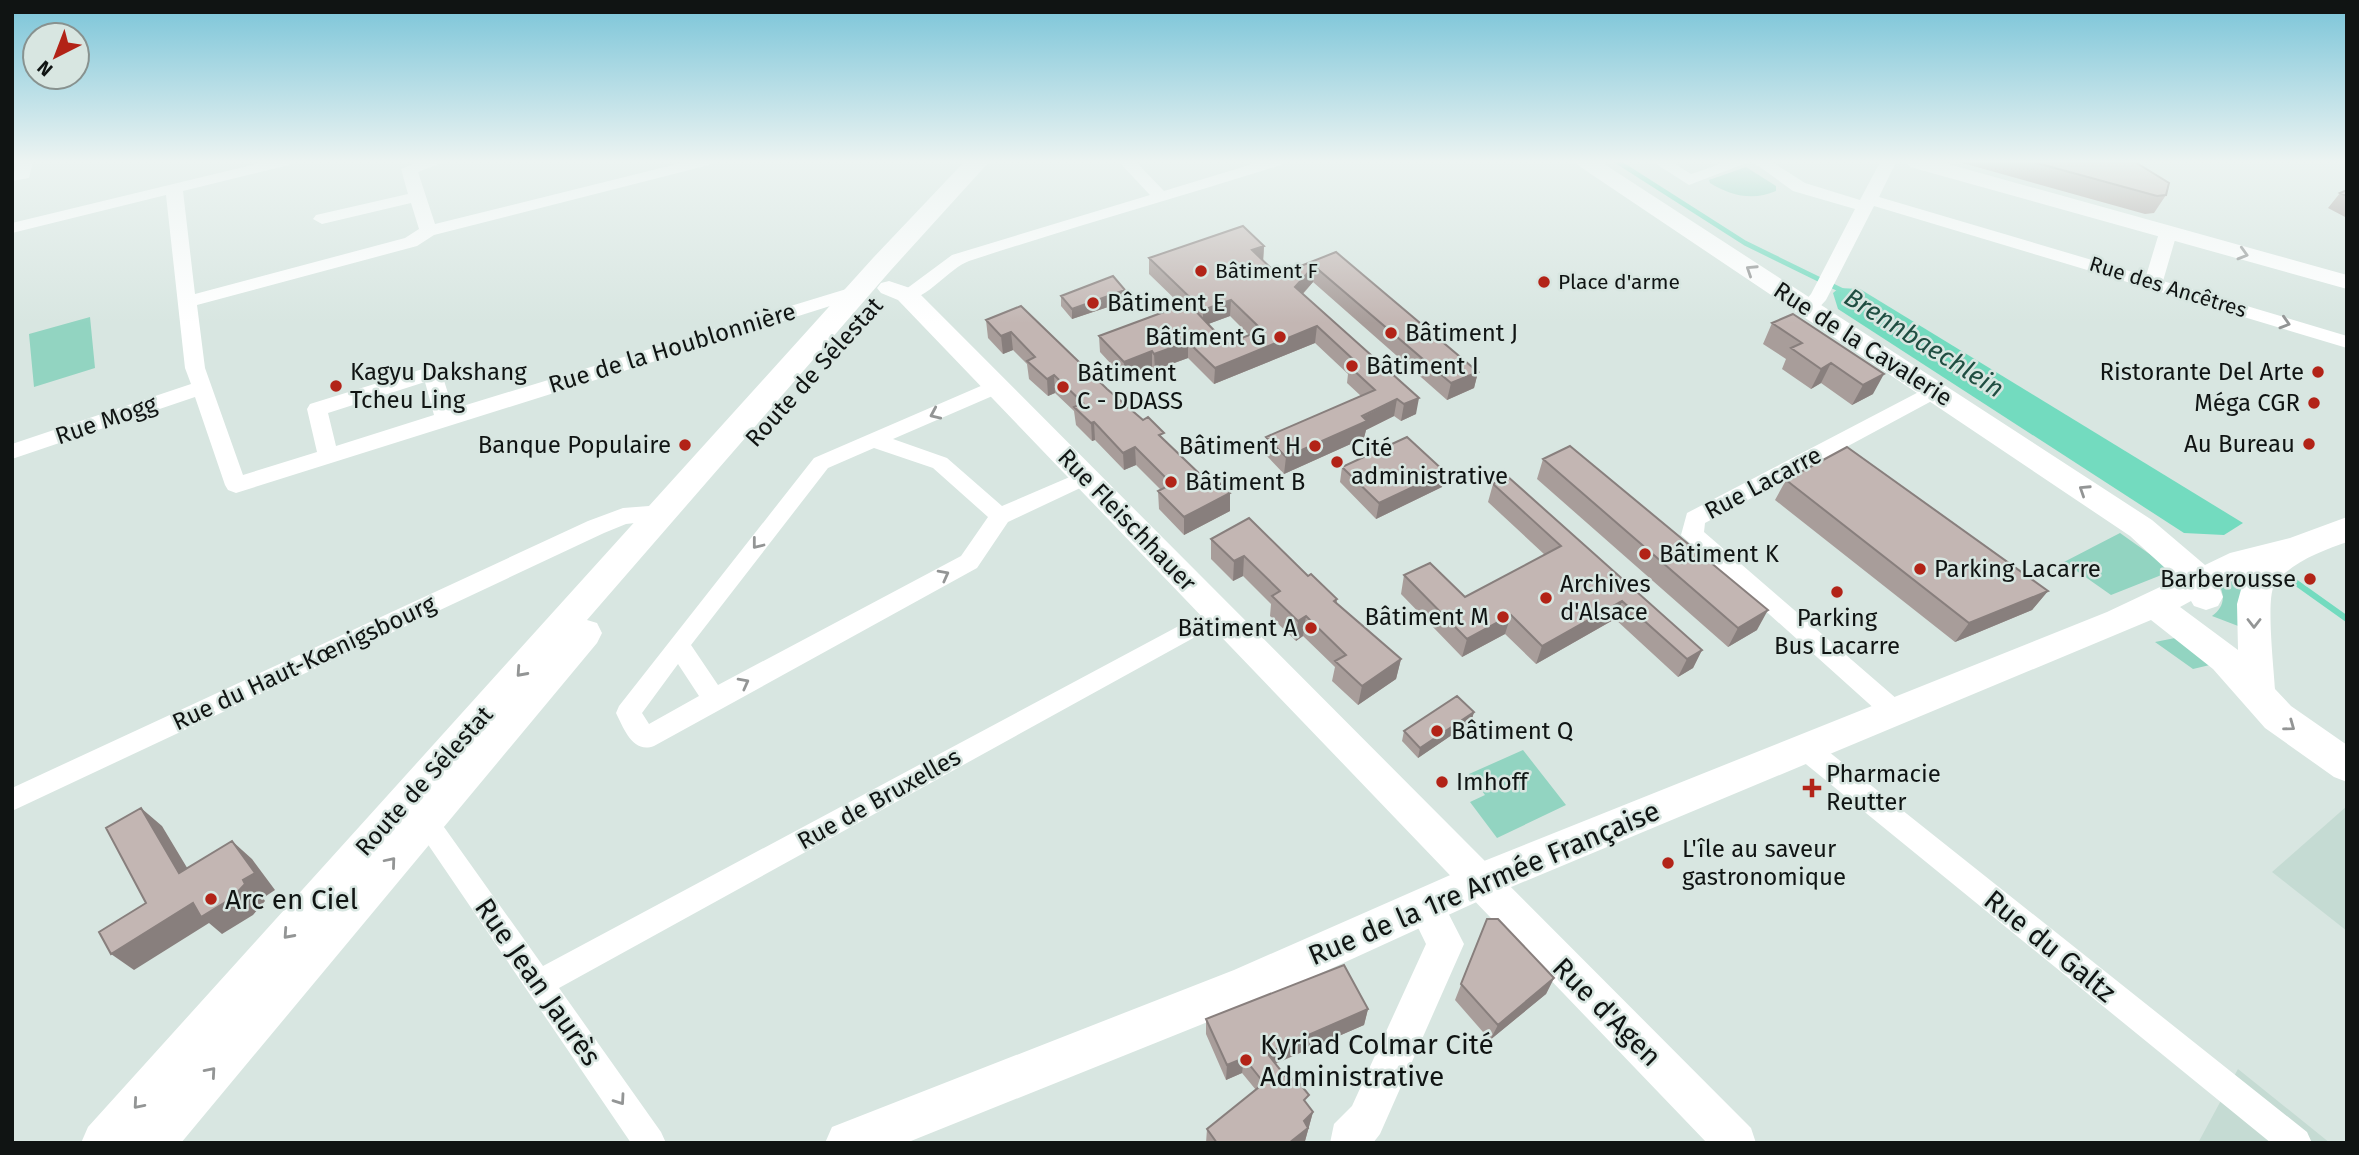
<svg xmlns="http://www.w3.org/2000/svg" width="2359" height="1155" font-family="'Fira Sans',sans-serif">
	<rect width="100%" height="100%" fill="#d8e6e1"/>
	<path fill="#c5dbd3" d="M 2347,806 L 2347,931 L 2272,872 Z
		M 2238,1069 L 2330,1143 L 2198,1143 Z"/>
	<path fill="#92d4c1" d="M 1746,167 L 1776,186 L 1776,191 C 1753,201 1731,196 1710,183 L 1709,180 Z
		M 90,317 L 95,368 L 34,387 L 29,334 Z
		M 2120,533 L 2165,565 L 2164,574 L 2111,595 L 2064,562 Z
		M 2251,569 L 2246,629 L 2212,616 C 2224,607 2226,596 2218,583 Z
		M 2180,637 L 2214,664 L 2193,669 L 2155,642 Z
		M 1523,750 L 1566,805 L 1497,838 L 1470,802 L 1485,795 L 1469,774 Z"/>
	<path fill="#73dbbf" d="M 1839,288 L 1860,289 L 2243,523 L 2224,535 L 2184,533 L 1838,309 L 1833,293 Z"/>
	<g fill="none" stroke-linecap="round" stroke-linejoin="round">
		<path stroke="#73dbbf" stroke-width="5" d="M 1618,162 L 1745,243 L 1843,291"/>
		<path stroke="#73dbbf" stroke-width="6" d="M 2288,577 L 2347,619"/>
		<path fill="#fff" fill-rule="evenodd" d="M 17,162 L 33,162 L 29,178 L 12,181 Z
			M 264,162 L 291,162 L 289,165 L 183,191 L 195,294 L 405,238 L 419,229 L 411,203 L 322,224 L 313,219 L 316,215 L 408,194 L 401,169 L 418,162 L 444,162 L 418,172 L 435,224 L 685,162 L 711,162 L 709,165 L 434,235 L 417,246 L 197,305 L 205,368 L 243,475 L 317,452 L 307,409 L 310,404 L 426,368 L 440,368 L 453,409 L 853,287 L 865,287 L 868,291 L 865,295 L 236,493 L 228,490 L 225,485 L 195,397 L 12,459 L 12,444 L 191,384 L 185,368 L 166,195 L 12,233 L 12,223 ZM 425,382 L 434,415 L 336,446 L 328,413 Z
			M 1119,162 L 1136,162 L 1164,191 L 1259,162 L 1283,162 L 1281,165 C 1177,198 1073,227 969,261 C 947,269 924,305 900,299 L 898,295 L 952,255 L 1150,195 Z
			M 1653,162 L 1672,162 L 1691,174 L 1726,162 L 1749,162 L 1689,185 Z
			M 1753,162 L 1772,162 L 1805,183 L 1860,200 L 1880,162 L 1896,162 L 1879,197 L 2146,276 L 2159,233 L 2162,229 L 2174,229 L 2177,233 L 2163,281 L 2347,336 L 2347,348 L 1874,206 L 1826,300 L 1815,312 L 1801,312 L 1799,308 L 1811,294 L 1855,209 L 1793,191 Z
			M 997,379 L 1007,386 L 1004,391 L 893,439 L 947,458 L 1002,506 L 1086,470 L 1093,472 L 1097,477 L 1093,482 L 1008,522 L 977,568 L 654,746 C 633,754 624,729 616,713 L 619,706 L 814,458 ZM 874,448 L 933,468 L 988,517 L 961,556 L 718,685 L 691,645 L 828,468 ZM 678,664 L 699,696 L 649,724 L 642,713 Z
			M 1934,384 L 1941,386 L 1944,391 L 1941,396 L 1705,523 L 1704,532 L 1905,706 L 1908,713 L 1905,720 L 1896,723 L 1887,720 L 1681,535 L 1687,513 Z
			M 662,505 L 670,507 L 673,513 L 670,519 L 626,524 L 604,533 L 12,811 L 12,788 L 588,521 L 623,508 Z
			M 1218,605 L 1226,608 L 1230,614 L 1226,620 L 559,988 L 661,1132 L 666,1143 L 631,1143 L 412,821 L 416,813 L 425,809 L 434,813 L 543,966 Z
			M 1805,737 L 1814,740 L 2307,1132 L 2312,1143 L 2271,1143 L 1796,756 L 1792,748 L 1796,740 Z"/>
		<path fill="#fff" fill-rule="evenodd" d="M 1907,162 L 1941,162 L 2347,275 L 2347,289 L 1910,167 Z
			M 889,281 L 916,290 L 1751,1128 L 1756,1143 L 1707,1143 L 898,300 L 881,293 L 877,288 L 881,283 Z
			M 1426,890 L 1439,895 L 1464,944 L 1380,1134 L 1373,1143 L 1330,1143 L 1334,1124 L 1352,1106 L 1426,944 L 1408,907 L 1413,895 Z"/>
		<path fill="#fff" fill-rule="evenodd" d="M 964,162 L 989,162 L 891,270 L 587,620 L 597,623 L 602,633 L 597,643 L 181,1143 L 81,1143 L 88,1127 L 873,258 Z
			M 1573,162 L 1601,162 L 2152,520 L 2205,565 L 2230,553 L 2290,538 L 2347,517 L 2347,542 C 2324,550 2288,563 2274,586 C 2266,600 2274,670 2275,689 L 2291,706 L 2347,745 L 2347,782 L 2334,777 L 2265,728 L 2213,669 L 2151,620 L 1492,895 L 1260,1001 L 906,1143 L 825,1143 L 832,1127 L 1234,970 L 1464,869 L 2107,612 L 2177,579 L 2130,536 ZM 2245,575 L 2237,604 L 2238,650 L 2180,607 L 2191,601 L 2194,606 L 2206,610 L 2218,606 L 2223,597 L 2219,587 Z"/>
	</g>
	<path fill="#a89d9a" fill-rule="evenodd" d="M 1959,162 L 2135,162 L 2166,195 L 2154,213 L 2145,214 Z
		M 2347,190 L 2347,218 L 2328,208 L 2340,193 Z
		M 1264,246 L 1263,261 L 1278,275 L 1336,252 L 1478,372 L 1474,388 L 1447,400 L 1313,282 L 1303,294 L 1416,414 L 1401,421 L 1394,416 L 1366,430 L 1364,438 L 1284,474 L 1265,454 L 1266,437 L 1361,396 L 1347,383 L 1348,374 L 1315,343 L 1214,384 L 1188,358 L 1155,370 L 1152,367 L 1124,378 L 1100,352 L 1099,336 L 1181,305 L 1149,274 L 1149,258 ZM 1230,316 L 1249,335 L 1227,344 L 1208,324 Z
		M 1125,290 L 1126,301 L 1072,319 L 1061,306 L 1061,296 Z
		M 1021,306 L 1107,389 L 1164,440 L 1206,480 L 1230,493 L 1230,511 L 1184,535 L 1159,509 L 1158,491 L 1161,490 L 1136,465 L 1124,470 L 1095,440 L 1092,441 L 1076,425 L 1074,411 L 1055,393 L 1048,396 L 1029,379 L 1027,364 L 1013,350 L 1003,354 L 988,338 L 986,320 Z
		M 1793,314 L 1873,394 L 1852,405 L 1821,383 L 1811,389 L 1782,369 L 1786,359 L 1763,344 L 1772,323 Z
		M 1543,459 L 1757,630 L 1728,647 L 1537,479 Z
		M 1342,467 L 1442,487 L 1376,519 L 1340,482 Z
		M 1786,480 L 2048,591 L 2032,610 L 1955,642 L 1775,500 Z
		M 1493,484 L 1702,650 L 1693,668 L 1678,677 L 1615,619 L 1536,664 L 1505,634 L 1462,657 L 1401,594 L 1404,575 L 1465,597 L 1545,555 L 1488,502 Z
		M 1211,539 L 1308,576 L 1337,599 L 1337,604 L 1401,659 L 1396,679 L 1358,705 L 1332,681 L 1335,667 L 1303,636 L 1296,641 L 1270,616 L 1271,604 L 1243,576 L 1233,581 L 1211,559 Z
		M 1474,712 L 1471,722 L 1418,758 L 1402,741 L 1404,731 Z
		M 1487,919 L 1554,978 L 1546,994 L 1490,1040 L 1455,1000 Z
		M 1368,1009 L 1364,1025 L 1275,1064 L 1313,1112 L 1305,1141 L 1303,1143 L 1206,1143 L 1207,1129 L 1256,1090 L 1242,1073 L 1226,1080 L 1206,1034 L 1206,1019 Z"/>
	<path fill="#887f7d" d="M 1264,246 L 1263,262 L 1252,250 Z
		M 1314,266 L 1313,282 L 1294,303 L 1295,287 Z
		M 1125,290 L 1126,301 L 1072,319 L 1072,309 Z
		M 1231,300 L 1230,316 L 1203,326 L 1203,310 Z
		M 1317,326 L 1315,343 L 1214,384 L 1215,368 Z
		M 1011,332 L 1013,350 L 1003,354 L 1001,336 Z
		M 1188,342 L 1188,358 L 1155,370 L 1154,354 Z
		M 1152,351 L 1152,367 L 1124,378 L 1124,362 Z
		M 1831,363 L 1821,383 L 1811,389 L 1821,369 Z
		M 1478,372 L 1474,388 L 1447,400 L 1451,383 Z
		M 1884,374 L 1873,394 L 1852,405 L 1863,385 Z
		M 1054,375 L 1055,393 L 1048,396 L 1047,379 Z
		M 1419,398 L 1416,414 L 1401,421 L 1404,404 Z
		M 1397,399 L 1394,416 L 1366,430 L 1364,438 L 1284,474 L 1286,457 Z
		M 1094,422 L 1095,440 L 1092,441 L 1091,423 Z
		M 1135,447 L 1136,465 L 1124,470 L 1123,453 Z
		M 1445,472 L 1442,487 L 1376,519 L 1379,503 Z
		M 1230,493 L 1230,511 L 1184,535 L 1184,517 Z
		M 1244,556 L 1243,576 L 1233,581 L 1234,561 Z
		M 2048,591 L 2032,610 L 1955,642 L 1969,623 Z
		M 1622,601 L 1615,619 L 1536,664 L 1542,646 Z
		M 1768,610 L 1757,630 L 1728,647 L 1738,628 Z
		M 1511,615 L 1505,634 L 1462,657 L 1467,639 Z
		M 1306,616 L 1303,636 L 1296,641 L 1298,621 Z
		M 1702,650 L 1693,668 L 1678,677 L 1687,659 Z
		M 1401,659 L 1396,679 L 1358,705 L 1362,686 Z
		M 1474,712 L 1471,722 L 1418,758 L 1420,748 Z
		M 141,808 L 162,826 L 201,891 L 179,873 Z
		M 232,841 L 252,859 L 275,890 L 263,898 L 265,901 L 253,915 L 222,934 L 209,923 L 134,970 L 111,954 L 193,903 L 243,880 Z
		M 1554,978 L 1546,994 L 1490,1040 L 1498,1025 Z
		M 1368,1009 L 1364,1025 L 1265,1068 L 1267,1053 Z
		M 1244,1058 L 1242,1073 L 1226,1080 L 1227,1065 Z
		M 1313,1112 L 1305,1141 L 1303,1143 L 1289,1143 L 1304,1121 Z"/>
	<path fill="#c3b6b3" stroke="#887f7d" stroke-width="2" d="M 2033,162 L 2135,162 L 2169,183 L 2166,195 L 2157,196 Z
		M 2347,190 L 2347,196 L 2340,193 Z
		M 1243,226 L 1264,246 L 1252,250 L 1278,275 L 1336,252 L 1478,372 L 1451,383 L 1314,266 L 1295,287 L 1419,398 L 1404,404 L 1397,399 L 1362,416 L 1367,421 L 1286,457 L 1266,437 L 1375,390 L 1349,366 L 1357,363 L 1317,326 L 1215,368 L 1188,342 L 1154,354 L 1152,351 L 1124,362 L 1099,336 L 1188,303 L 1227,344 L 1262,330 L 1231,300 L 1203,310 L 1149,258 Z
		M 1113,276 L 1125,290 L 1072,309 L 1061,296 Z
		M 1021,306 L 1107,389 L 1143,420 L 1148,417 L 1164,433 L 1159,435 L 1206,480 L 1213,477 L 1230,493 L 1184,517 L 1158,491 L 1172,484 L 1135,447 L 1123,453 L 1094,422 L 1091,423 L 1074,407 L 1083,403 L 1054,375 L 1047,379 L 1027,361 L 1035,357 L 1011,332 L 1001,336 L 986,320 Z
		M 1793,314 L 1884,374 L 1863,385 L 1831,363 L 1821,369 L 1791,348 L 1802,343 L 1772,323 Z
		M 1407,437 L 1445,472 L 1379,503 L 1342,467 Z
		M 1570,446 L 1768,610 L 1738,628 L 1543,459 Z
		M 1847,447 L 2048,591 L 1969,623 L 1786,480 Z
		M 1507,476 L 1702,650 L 1687,659 L 1622,601 L 1542,646 L 1511,615 L 1467,639 L 1404,575 L 1430,563 L 1465,597 L 1561,546 L 1493,484 Z
		M 1249,518 L 1308,576 L 1311,574 L 1337,599 L 1334,601 L 1401,659 L 1362,686 L 1335,661 L 1346,655 L 1306,616 L 1298,621 L 1272,596 L 1280,591 L 1244,556 L 1234,561 L 1211,539 Z
		M 1457,696 L 1474,712 L 1420,748 L 1404,731 Z
		M 141,808 L 179,873 L 232,841 L 255,873 L 243,880 L 245,884 L 232,898 L 201,917 L 193,903 L 111,954 L 99,932 L 146,903 L 106,828 Z
		M 1487,919 L 1498,919 L 1554,978 L 1498,1025 L 1461,984 Z
		M 1344,965 L 1368,1009 L 1267,1053 L 1290,1082 L 1295,1078 L 1309,1095 L 1304,1100 L 1313,1112 L 1304,1121 L 1308,1128 L 1289,1143 L 1217,1143 L 1207,1129 L 1264,1083 L 1244,1058 L 1227,1065 L 1206,1019 Z"/>
	<defs><path id="oneway-chevron" d="M-2-3.5L2.5 0L-2 3.5" fill="none" stroke-width="1.6" stroke-linecap="round" stroke-linejoin="round" transform="scale(1.75)"/></defs>
	<g stroke="#939595">
		<use href="#oneway-chevron" transform="translate(2243 254) rotate(16)"/>
		<use href="#oneway-chevron" transform="translate(1751 270) rotate(-147)"/>
		<use href="#oneway-chevron" transform="translate(2285 323) rotate(17)"/>
		<use href="#oneway-chevron" transform="translate(935 414) rotate(156)"/>
		<use href="#oneway-chevron" transform="translate(2084 490) rotate(-147)"/>
		<use href="#oneway-chevron" transform="translate(757 544) rotate(128)"/>
		<use href="#oneway-chevron" transform="translate(944 575) rotate(-28)"/>
		<use href="#oneway-chevron" transform="translate(2254 623) rotate(90)"/>
		<use href="#oneway-chevron" transform="translate(521 672) rotate(132)"/>
		<use href="#oneway-chevron" transform="translate(744 683) rotate(-28)"/>
		<use href="#oneway-chevron" transform="translate(2290 726) rotate(36)"/>
		<use href="#oneway-chevron" transform="translate(391 862) rotate(-50)"/>
		<use href="#oneway-chevron" transform="translate(288 934) rotate(132)"/>
		<use href="#oneway-chevron" transform="translate(211 1072) rotate(-49)"/>
		<use href="#oneway-chevron" transform="translate(620 1100) rotate(55)"/>
		<use href="#oneway-chevron" transform="translate(138 1104) rotate(131)"/>
	</g>
	<linearGradient id="sky" x2="0" y2="1"><stop stop-color="#79c4d8"/><stop offset="0.5" stop-color="#edf4f2"/><stop offset="1" stop-color="#edf4f2" stop-opacity="0"/></linearGradient>
	<rect width="2359" height="323" fill="url(#sky)"/>
	<g fill="#b22317" stroke="#d8e6e1" stroke-width="2.5">
		<circle cx="1201" cy="271" r="7"/>
		<circle cx="1544" cy="282" r="7"/>
		<circle cx="1093" cy="303" r="7"/>
		<circle cx="1391" cy="333" r="7"/>
		<circle cx="1280" cy="337" r="7"/>
		<circle cx="1352" cy="366" r="7"/>
		<circle cx="2318" cy="372" r="7"/>
		<circle cx="336" cy="386" r="7"/>
		<circle cx="1063" cy="387" r="7"/>
		<circle cx="2314" cy="403" r="7"/>
		<circle cx="2309" cy="444" r="7"/>
		<circle cx="685" cy="445" r="7"/>
		<circle cx="1315" cy="446" r="7"/>
		<circle cx="1337" cy="462" r="7"/>
		<circle cx="1171" cy="482" r="7"/>
		<circle cx="1645" cy="554" r="7"/>
		<circle cx="1920" cy="569" r="7"/>
		<circle cx="2310" cy="579" r="7"/>
		<circle cx="1837" cy="592" r="7"/>
		<circle cx="1546" cy="598" r="7"/>
		<circle cx="1503" cy="617" r="7"/>
		<circle cx="1311" cy="628" r="7"/>
		<circle cx="1437" cy="731" r="7"/>
		<circle cx="1442" cy="782" r="7"/>
		<path d="M1808.5 777.5h7v7h7v7h-7v7h-7v-7h-7v-7h7z"/>
		<circle cx="1668" cy="863" r="7"/>
		<circle cx="211" cy="899" r="7"/>
		<circle cx="1246" cy="1060" r="7"/>
	</g>
	<g text-anchor="middle" dominant-baseline="central" stroke-width="5" stroke-linejoin="round" paint-order="stroke">
		<g font-size="21" fill="#101413" stroke="#d8e6e1" text-anchor="start">
			<text x="1215" y="271">Bâtiment F</text>
			<text x="1558" y="282">Place d'arme</text>
		</g>
		<g font-size="21" fill="#101413" stroke="#d8e6e1">
			<text transform="translate(2168 287) rotate(17)">Rue des Ancêtres</text>
		</g>
		<g font-size="24" fill="#101413" stroke="#d8e6e1" text-anchor="start">
			<text x="1107" y="303">Bâtiment E</text>
			<text x="1405" y="333">Bâtiment J</text>
			<text x="1266" y="337" text-anchor="end">Bâtiment G</text>
			<text x="1366" y="366">Bâtiment I</text>
			<text x="350" y="372">Kagyu Dakshang<tspan x="350" dy="28">Tcheu Ling</tspan></text>
			<text x="2304" y="372" text-anchor="end">Ristorante Del Arte</text>
			<text x="1077" y="373">Bâtiment<tspan x="1077" dy="28">C - DDASS</tspan></text>
			<text x="2300" y="403" text-anchor="end">Méga CGR</text>
			<text x="2295" y="444" text-anchor="end">Au Bureau</text>
			<text x="671" y="445" text-anchor="end">Banque Populaire</text>
			<text x="1301" y="446" text-anchor="end">Bâtiment H</text>
			<text x="1351" y="448">Cité<tspan x="1351" dy="28">administrative</tspan></text>
			<text x="1185" y="482">Bâtiment B</text>
			<text x="1659" y="554">Bâtiment K</text>
			<text x="1934" y="569">Parking Lacarre</text>
			<text x="2296" y="579" text-anchor="end">Barberousse</text>
			<text x="1560" y="584">Archives<tspan x="1560" dy="28">d'Alsace</tspan></text>
			<text x="1489" y="617" text-anchor="end">Bâtiment M</text>
			<text x="1837" y="618" text-anchor="middle">Parking<tspan x="1837" dy="28">Bus Lacarre</tspan></text>
			<text x="1297" y="628" text-anchor="end">Bätiment A</text>
			<text x="1451" y="731">Bâtiment Q</text>
			<text x="1826" y="774">Pharmacie<tspan x="1826" dy="28">Reutter</tspan></text>
			<text x="1456" y="782">Imhoff</text>
			<text x="1682" y="849">L'île au saveur<tspan x="1682" dy="28">gastronomique</tspan></text>
		</g>
		<g font-size="24" fill="#101413" stroke="#d8e6e1">
			<text transform="translate(1863 344) rotate(33)">Rue de la Cavalerie</text>
			<text transform="translate(672 348) rotate(-17)">Rue de la Houblonnière</text>
			<text transform="translate(814 372) rotate(-48)">Route de Sélestat</text>
			<text transform="translate(106 420) rotate(-19)">Rue Mogg</text>
			<text transform="translate(1763 483) rotate(-28)">Rue Lacarre</text>
			<text transform="translate(1127 520) rotate(46)">Rue Fleischhauer</text>
			<text transform="translate(304 663) rotate(-25)">Rue du Haut-Kœnigsbourg</text>
			<text transform="translate(424 781) rotate(-48)">Route de Sélestat</text>
			<text transform="translate(879 799) rotate(-29)">Rue de Bruxelles</text>
		</g>
		<g font-size="26" font-style="italic" fill="#204e42" stroke="#d8e6e1">
			<text transform="translate(1924 343) rotate(32)">Brennbaechlein</text>
		</g>
		<g font-size="28" fill="#101413" stroke="#d8e6e1">
			<text transform="translate(1484 883) rotate(-23)">Rue de la 1re Armée Française</text>
			<text transform="translate(2050 946) rotate(39)">Rue du Galtz</text>
			<text transform="translate(538 982) rotate(55)">Rue Jean Jaurès</text>
			<text transform="translate(1607 1012) rotate(45)">Rue d'Agen</text>
		</g>
		<g font-size="28" fill="#101413" stroke="#d8e6e1" text-anchor="start">
			<text x="225" y="899">Arc en Ciel</text>
			<text x="1260" y="1044">Kyriad Colmar Cité<tspan x="1260" dy="32">Administrative</tspan></text>
		</g>
	</g>
	<rect width="2359" height="1155" fill="none" stroke="#101413" stroke-width="28"/>
	<g transform="translate(56 56) rotate(222)"><circle r="33" fill="#d8e6e1" stroke="#88928f" stroke-width="2"/>
	<path d="M0-5L12 26L0 18L-12 26Z" fill="#b22317"/>
	<text y="-10" font-size="19" font-weight="bold" text-anchor="middle" fill="#101413">N</text>
	</g>
</svg>
